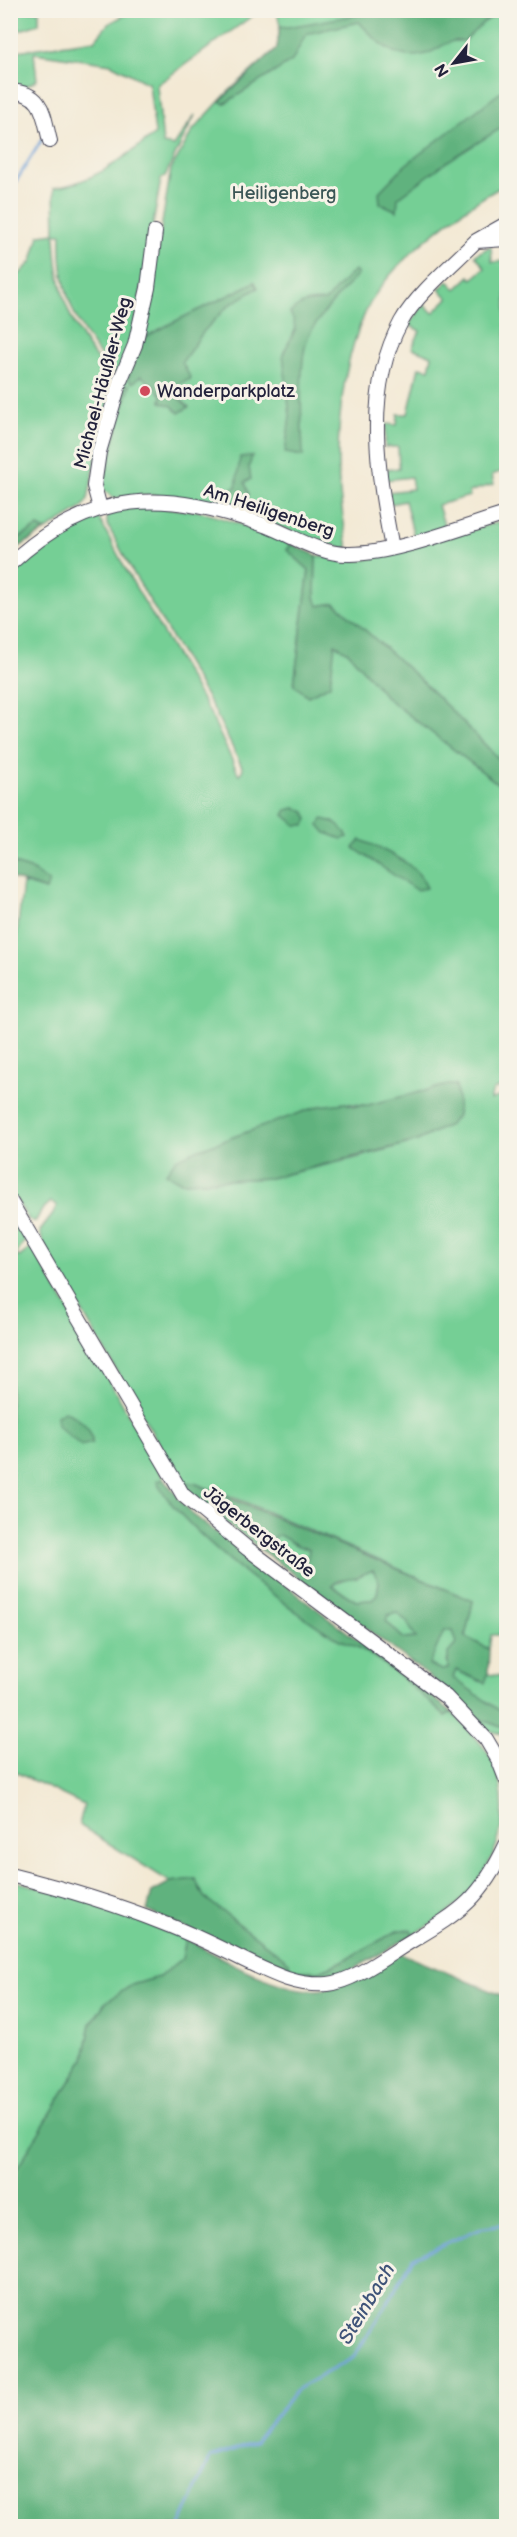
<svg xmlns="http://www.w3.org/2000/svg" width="517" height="2537" font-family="'Balsamiq Sans',sans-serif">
	<rect width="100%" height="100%" fill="#f7f3e8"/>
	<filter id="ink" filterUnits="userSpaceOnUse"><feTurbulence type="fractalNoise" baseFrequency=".0167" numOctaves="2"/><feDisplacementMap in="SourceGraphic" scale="12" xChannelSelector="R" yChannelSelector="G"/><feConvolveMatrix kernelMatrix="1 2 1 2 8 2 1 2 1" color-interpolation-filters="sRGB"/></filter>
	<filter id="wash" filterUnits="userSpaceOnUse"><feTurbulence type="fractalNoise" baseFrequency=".008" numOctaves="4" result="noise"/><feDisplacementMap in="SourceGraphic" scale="24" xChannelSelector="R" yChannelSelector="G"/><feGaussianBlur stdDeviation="1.35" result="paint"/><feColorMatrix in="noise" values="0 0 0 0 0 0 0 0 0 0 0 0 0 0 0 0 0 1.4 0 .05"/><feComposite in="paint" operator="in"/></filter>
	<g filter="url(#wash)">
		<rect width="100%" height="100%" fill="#f3e9d4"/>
		<path fill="#75cf95" stroke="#4c7868" stroke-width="1.5" fill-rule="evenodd" d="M 10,11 L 39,11 L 39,24 L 11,33 Z
			M 132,11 L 259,11 L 157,85 L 163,144 L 174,146 L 195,115 L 165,176 L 161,179 L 132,343 L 117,376 C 78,331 58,295 61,234 L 55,234 C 57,304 74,332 117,385 L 97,455 L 88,499 L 82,508 L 45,531 L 38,527 L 11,543 L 11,279 L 14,280 L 32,261 L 39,235 L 55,233 L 54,188 C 95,182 123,158 155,134 L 149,84 L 111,64 L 34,53 L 37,80 L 23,88 L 11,85 L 10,52 L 95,40 L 108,24 Z
			M 277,11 L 506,11 L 506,184 C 459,210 390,261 366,311 C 345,357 338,412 338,463 C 338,491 344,521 348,549 L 311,539 L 250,516 L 247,512 L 155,495 L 113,498 L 100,487 L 102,454 L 151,289 L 171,169 L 193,130 L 228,92 L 277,48 L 280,26 Z
			M 491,246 L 492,262 L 506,261 L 506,470 L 492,475 L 494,484 L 469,492 L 470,496 L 438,505 L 445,528 L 414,537 L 405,501 L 391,504 L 388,492 L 413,489 L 411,477 L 386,480 L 384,470 L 399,468 L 398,447 L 385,447 L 386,424 L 397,425 L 398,414 L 408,414 L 419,367 L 429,369 L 432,356 L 412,348 L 420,331 L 409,325 L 424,304 L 433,313 L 448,298 L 439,289 L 448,281 L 456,289 L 470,276 L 472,279 L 485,268 L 475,255 Z
			M 134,506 L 200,511 L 267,533 L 291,544 L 287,550 L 309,570 L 294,685 L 335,644 L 348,652 L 387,698 L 506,790 L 506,1085 L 493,1090 L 490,1100 L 506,1094 L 506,1610 L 505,1610 L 500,1635 L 491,1635 L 489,1649 L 465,1637 L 473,1601 L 235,1498 L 194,1483 L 182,1484 L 43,1244 L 40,1231 L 53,1214 L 57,1205 L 51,1202 L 42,1210 L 35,1222 L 29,1220 L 11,1192 L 10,990 L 23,883 L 45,890 L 15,863 L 11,863 L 11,569 L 70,527 L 94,516 L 99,518 L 128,574 L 210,713 L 239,775 L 243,769 L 213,708 L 131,569 L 107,524 L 107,516 L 112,510 ZM 345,1103 L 457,1116 L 449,1125 L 417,1141 L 356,1158 L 270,1178 L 181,1182 Z
			M 506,520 L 506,766 L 424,683 L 335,603 L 318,606 L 315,597 L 316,555 L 344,561 L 364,560 Z
			M 10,1210 L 27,1237 L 16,1255 L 19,1257 L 32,1247 L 118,1396 L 164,1479 L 157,1481 C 176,1525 294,1614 338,1638 C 346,1643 355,1645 363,1650 C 393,1668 419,1693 445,1716 L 452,1712 C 467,1728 483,1743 493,1762 C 517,1820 494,1873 449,1912 C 438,1921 425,1927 414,1934 L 399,1930 L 341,1962 L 320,1971 L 299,1971 L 296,1977 L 291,1976 L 204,1897 L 195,1879 L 170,1882 L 79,1825 L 84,1805 L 11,1770 Z
			M 280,1535 L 298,1546 L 309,1549 L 308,1558 L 303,1562 C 286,1560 277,1552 272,1537 Z
			M 373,1570 L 379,1582 L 377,1594 L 372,1600 L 356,1601 L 332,1586 C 340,1578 360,1576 373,1570 Z
			M 397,1613 L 407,1622 L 416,1638 L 404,1639 L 386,1621 L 388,1615 Z
			M 444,1630 L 453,1631 L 457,1643 L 447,1661 L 449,1669 L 442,1670 L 429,1665 Z
			M 455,1670 L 484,1683 L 488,1674 L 506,1677 L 506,1715 L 453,1678 Z
			M 475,1717 L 506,1729 L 506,1735 L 486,1730 Z
			M 11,1880 L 82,1899 L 186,1939 L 182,1959 L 159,1977 L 132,1985 L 105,2003 L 91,2024 L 84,2059 L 11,2180 Z"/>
		<path fill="#60b27e" stroke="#416a5c" stroke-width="1.5" fill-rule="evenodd" d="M 384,10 L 503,11 L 484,22 L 464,41 C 445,39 442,49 426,54 C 396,63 377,42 359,22 L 306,34 L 292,61 L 224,104 L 220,101 L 277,48 L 280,26 L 288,27 Z
			M 506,88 L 505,104 L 506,125 L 448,161 L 398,198 L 397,211 L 380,203 L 379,192 L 404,166 Z
			M 354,270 L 358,274 C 345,288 312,323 307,340 C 298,366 302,428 303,456 L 285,453 L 290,416 L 283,354 L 295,330 L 294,321 L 290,313 C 301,302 309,301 325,301 Z
			M 255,282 L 258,288 L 229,305 L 204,331 L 182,362 L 191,379 L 172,387 L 173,393 L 189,407 L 179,413 L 172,406 L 161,402 L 162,395 L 151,383 L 141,376 L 133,383 L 128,379 L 140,340 C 178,318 217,302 255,282 Z
			M 126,384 L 130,385 L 112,448 L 102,490 L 100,487 L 102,454 L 122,385 Z
			M 252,456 L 249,467 L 251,479 L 245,482 L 249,495 L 240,511 L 217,505 L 227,490 L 236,487 L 240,457 Z
			M 38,527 L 45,531 L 11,552 L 10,543 Z
			M 291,544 L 316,555 L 315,597 L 318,606 L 335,603 L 424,683 L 506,766 L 506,790 L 387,698 L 348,652 L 335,644 L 330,685 L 308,696 L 294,685 L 309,570 L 287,550 Z
			M 295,808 L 305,812 L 308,819 L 305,825 L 296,825 L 284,815 L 287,810 Z
			M 322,819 C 335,821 341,825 348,837 L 342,839 L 326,833 L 319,825 Z
			M 361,840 C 384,851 418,862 427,888 L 416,890 L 354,848 Z
			M 11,863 L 30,869 L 49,882 L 46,890 L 11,878 Z
			M 448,1085 L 456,1085 L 458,1099 L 457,1116 L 449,1125 L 417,1141 L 270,1178 L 181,1182 L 166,1173 L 176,1159 L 197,1150 L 319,1106 L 345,1103 L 354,1106 L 368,1105 Z
			M 64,1411 C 77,1417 93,1427 92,1443 L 81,1446 L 57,1425 L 57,1416 Z
			M 164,1479 L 191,1513 L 452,1712 L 445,1716 C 419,1693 393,1668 363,1650 C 355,1645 346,1643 338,1639 C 294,1614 176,1525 157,1481 Z
			M 194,1483 L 473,1601 L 465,1637 L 489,1649 L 488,1674 L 485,1683 L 456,1670 L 453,1678 L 506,1715 L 506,1729 L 475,1717 L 450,1693 L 408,1660 L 200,1504 L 182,1484 ZM 279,1535 L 298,1546 L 309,1549 L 308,1558 L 303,1562 C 286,1560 277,1552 273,1537 ZM 373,1570 L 379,1582 L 377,1594 L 372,1600 L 356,1601 L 332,1586 L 338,1580 L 357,1577 ZM 397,1613 L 407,1622 L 416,1638 L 404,1639 L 386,1621 L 388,1615 ZM 444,1631 L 453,1631 L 457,1643 L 448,1653 L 448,1669 L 442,1670 L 429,1665 Z
			M 195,1879 L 204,1897 L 289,1962 L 291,1976 L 147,1911 L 152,1892 L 170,1882 Z
			M 399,1930 L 410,1930 L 414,1934 L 349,1972 L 329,1980 L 296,1977 L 299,1971 L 320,1971 L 341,1962 Z
			M 186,1939 C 222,1957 288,2000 329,1988 C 348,1983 381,1963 400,1953 L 506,1997 L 506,2526 L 11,2526 L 10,2180 L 84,2059 L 91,2024 L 105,2003 L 132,1985 L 159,1977 L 182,1959 Z"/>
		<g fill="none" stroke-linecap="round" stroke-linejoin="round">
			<path stroke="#6b9fd7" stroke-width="3" d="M 13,10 L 17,27
				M 15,183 L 44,136
				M 14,203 L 14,196
				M 180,2526 L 210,2458 L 255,2442 L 297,2389 L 353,2358 L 380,2316 L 413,2258 L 483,2227 L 506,2224"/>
		</g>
	</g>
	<g filter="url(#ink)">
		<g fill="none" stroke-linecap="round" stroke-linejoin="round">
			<g stroke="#414052" stroke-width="16">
				<path id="minor" d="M 10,91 C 44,93 43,114 50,141
					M 506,224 L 476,241 L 506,239
					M 100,508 L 94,486 L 99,452 L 120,381 L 135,345 L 148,288 L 155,232
					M 392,548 C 378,475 363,391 401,322 C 416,295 453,264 476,241
					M 10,564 C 92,487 167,490 267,526 C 293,536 319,554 348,554 C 392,555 463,527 506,514
					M 10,1201 L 183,1495 L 248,1549 L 446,1697 L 486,1739 L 499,1761 L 506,1779
					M 10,1875 C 62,1888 113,1903 163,1923 C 189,1933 216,1946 242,1959 C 269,1972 296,1987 328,1984 C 355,1981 389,1954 413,1940 C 462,1911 481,1898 506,1845"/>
			</g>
			<use href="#minor" stroke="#fff" stroke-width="14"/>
		</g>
	</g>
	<circle fill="#d1495b" stroke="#f7f3e8" stroke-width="2" cx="145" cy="391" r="6"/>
	<g text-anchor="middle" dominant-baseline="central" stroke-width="6" stroke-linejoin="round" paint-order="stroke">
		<g font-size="18" fill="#3b5656" stroke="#f7f3e8">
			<text x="284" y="193">Heiligenberg</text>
		</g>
		<g font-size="18" fill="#22223b" stroke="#f7f3e8">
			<text transform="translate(103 383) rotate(-75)">Michael-Häußler-Weg</text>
			<text transform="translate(269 511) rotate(18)">Am Heiligenberg</text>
			<text transform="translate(259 1532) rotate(38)">Jägerbergstraße</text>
		</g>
		<g font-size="18" fill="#22223b" stroke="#f7f3e8" text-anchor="start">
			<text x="157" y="391">Wanderparkplatz</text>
		</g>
		<g font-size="20" font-style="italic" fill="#3f5479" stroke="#f7f3e8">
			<text transform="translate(367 2304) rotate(-59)">Steinbach</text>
		</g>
	</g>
	<rect width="517" height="2537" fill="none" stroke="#f7f3e8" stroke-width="36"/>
	<g transform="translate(454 63) rotate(239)" stroke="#f7f3e8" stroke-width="4.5" paint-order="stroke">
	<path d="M0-4.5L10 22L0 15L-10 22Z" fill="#22223b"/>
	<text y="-9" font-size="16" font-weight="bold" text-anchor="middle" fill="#22223b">N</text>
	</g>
</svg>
